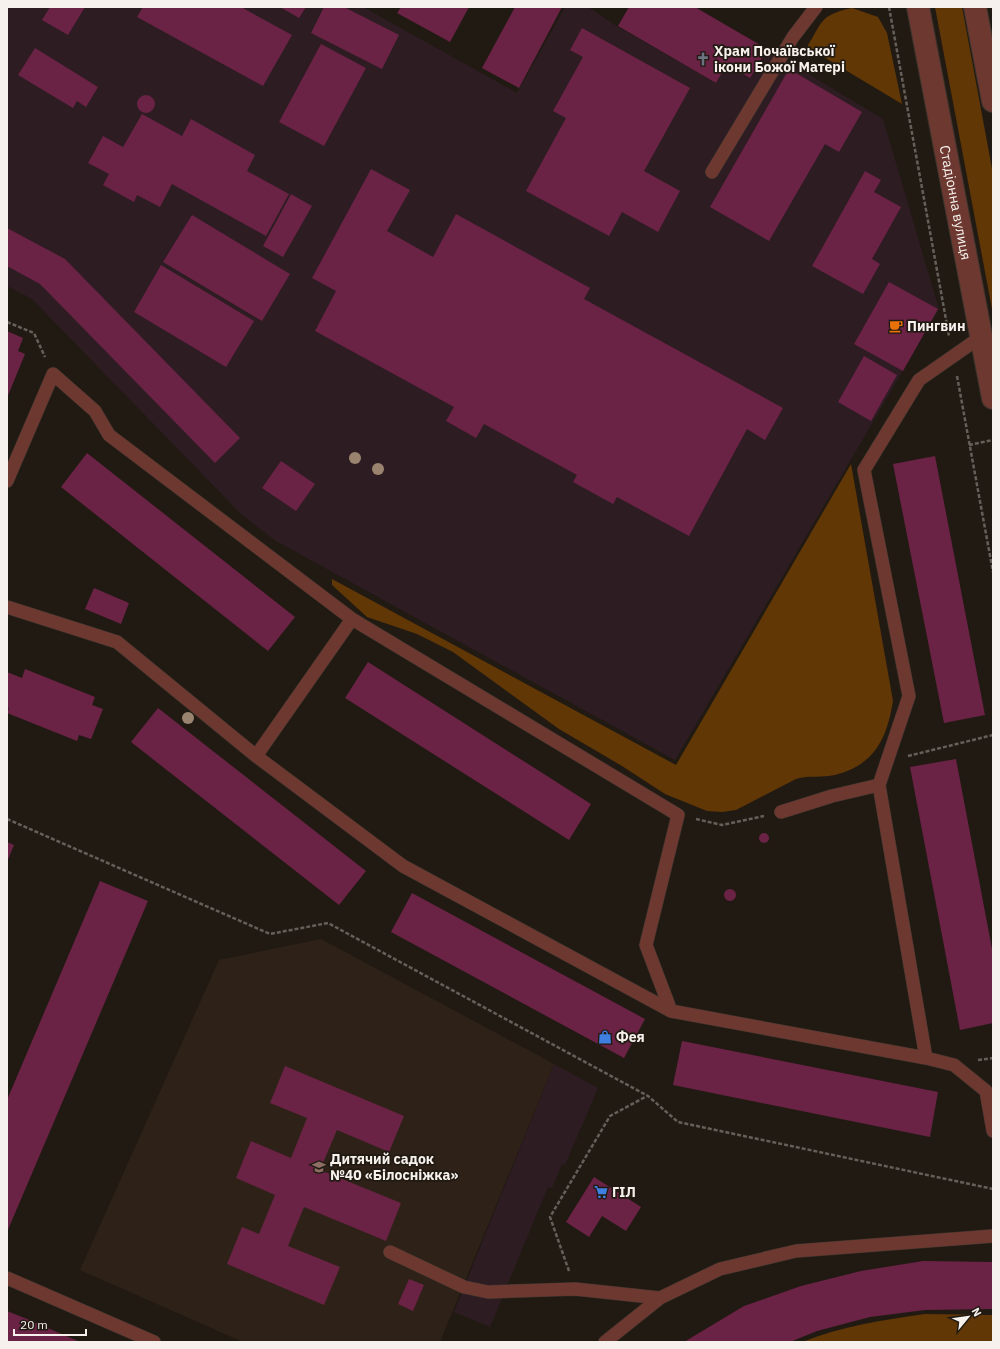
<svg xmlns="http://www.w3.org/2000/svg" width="1000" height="1349" font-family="'IBM Plex Sans',sans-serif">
	<rect width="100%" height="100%" fill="#211a13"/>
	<path fill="#2e2218" d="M 321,939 L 554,1064 L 440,1342 L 243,1342 L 80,1270 L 219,960 Z"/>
	<path fill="#2e1c23" d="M 7,7 L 349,7 L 352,9 L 354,7 L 363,7 L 517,93 L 565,7 L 588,7 L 615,25 L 716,83 L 744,35 L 883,119 L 939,309 L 675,760 L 276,541 L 243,516 L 32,299 L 7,286 Z
		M 554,1064 L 598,1088 L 565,1165 L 562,1164 L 552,1188 L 548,1187 L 490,1327 L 454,1312 Z"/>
	<path fill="#613706" d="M 935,7 L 962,7 L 993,174 L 993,314 Z
		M 852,8 L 878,17 L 887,33 L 902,104 L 807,47 C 823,21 820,15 852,8 Z
		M 851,464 L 893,701 C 887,738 875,765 835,775 C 822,778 809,775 796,779 L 736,810 L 722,812 L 707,811 L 665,794 L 622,766 L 559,729 L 453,652 L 417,634 L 367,617 L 332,585 L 332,579 L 676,765 Z
		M 925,1314 L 993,1315 L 993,1342 L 802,1342 C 842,1326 883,1320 925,1314 Z"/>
	<path fill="#6a2245" d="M 50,7 L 85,7 L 68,35 L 42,20 Z
		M 143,7 L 241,7 L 292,35 L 263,86 L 137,17 Z
		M 280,7 L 306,7 L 299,18 Z
		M 324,7 L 344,7 L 399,35 L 382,69 L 311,33 Z
		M 401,7 L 469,7 L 450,42 L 397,13 Z
		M 515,7 L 562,7 L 519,88 L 482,68 Z
		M 629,7 L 695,7 L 767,49 L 750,78 L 727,64 L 716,83 L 618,26 Z
		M 582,28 L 690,88 L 644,171 L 680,191 L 658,232 L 622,212 L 609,236 L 526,191 L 566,118 L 553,111 L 583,57 L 570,50 Z
		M 321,44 L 366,68 L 324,146 L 279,122 Z
		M 35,48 L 98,87 L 86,107 L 77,101 L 73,108 L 18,75 Z
		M 789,69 L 862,112 L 839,152 L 825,144 L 769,241 L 710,207 Z
		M137 104a9 9 0 1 1 18 0a9 9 0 1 1-18 0Z
		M 142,114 L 182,136 L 191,119 L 255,155 L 247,171 L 289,194 L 266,236 L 172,184 L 160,207 L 137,195 L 134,202 L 103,185 L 109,174 L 88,163 L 103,136 L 123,147 Z
		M 371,169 L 410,190 L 387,231 L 433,257 L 456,214 L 590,288 L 584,299 L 783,408 L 765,440 L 747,429 L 689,536 L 617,497 L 613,504 L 573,482 L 577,475 L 484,424 L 476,438 L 446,421 L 454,407 L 315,331 L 336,291 L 312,278 Z
		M 865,171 L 881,180 L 874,192 L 901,207 L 872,259 L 880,264 L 863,294 L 812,266 Z
		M 291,194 L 312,206 L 283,257 L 263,246 Z
		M 192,215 L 290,274 L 262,321 L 163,262 Z
		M 7,228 L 65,259 L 240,438 L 215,463 L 40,284 L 7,266 Z
		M 161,265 L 254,321 L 226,367 L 134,312 Z
		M 889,282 L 938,309 L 903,371 L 854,344 Z
		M 7,331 L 23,338 L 18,351 L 25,354 L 7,398 Z
		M 864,356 L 897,375 L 871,421 L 838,402 Z
		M 87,453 L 295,617 L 268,651 L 61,487 Z
		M 935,456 L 985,715 L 944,723 L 893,464 Z
		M 281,461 L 315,484 L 296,511 L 262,488 Z
		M 94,588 L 129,603 L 121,624 L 85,609 Z
		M 368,662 L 591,804 L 569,840 L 345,698 Z
		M 25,669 L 95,697 L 92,705 L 103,709 L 91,739 L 79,735 L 77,741 L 7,713 L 9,708 L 7,707 L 7,672 L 22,678 Z
		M 158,708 L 366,871 L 339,905 L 131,742 Z
		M 956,759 L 993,954 L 993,1023 L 960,1030 L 910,767 Z
		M759 838a5 5 0 1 1 10 0a5 5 0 1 1-10 0Z
		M 7,842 L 14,845 L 7,862 Z
		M 100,881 L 148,901 L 7,1232 L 7,1100 Z
		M724 895a6 6 0 1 1 12 0a6 6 0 1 1-12 0Z
		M 412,893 L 645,1019 L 624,1058 L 391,932 Z
		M 682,1041 L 938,1092 L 930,1137 L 673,1085 Z
		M 285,1066 L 404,1116 L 389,1152 L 337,1130 L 320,1170 L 401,1203 L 386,1241 L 304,1207 L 288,1246 L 340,1267 L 324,1305 L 227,1264 L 242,1227 L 259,1234 L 275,1195 L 236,1178 L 251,1141 L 291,1158 L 307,1118 L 270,1103 Z
		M 594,1177 L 641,1207 L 626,1231 L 602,1216 L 589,1237 L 566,1222 Z
		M 923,1261 L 992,1262 L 993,1309 L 925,1310 L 870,1317 L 817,1331 L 790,1342 L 684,1342 L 744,1306 L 801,1286 L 861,1271 Z
		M 409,1279 L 424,1285 L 413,1311 L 398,1304 Z
		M 7,1311 L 27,1319 L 80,1342 L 7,1342 Z"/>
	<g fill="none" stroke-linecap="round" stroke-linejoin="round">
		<g stroke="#3b342d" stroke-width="14">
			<path id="service" d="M 712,172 L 793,37 L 816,7
				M 982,336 L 919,380 L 864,470 L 909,696 L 879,785 L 926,1058 L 954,1065 L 986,1091 L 993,1131
				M 7,481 L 53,374 L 95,411 L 109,435 L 352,619
				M 7,607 L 117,642 L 256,756 L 403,866 L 671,1011 L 926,1058
				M 256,756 L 352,619 L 678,815 L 646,945 L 671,1011
				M 781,812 L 832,796 L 879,785
				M 390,1252 L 464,1287 L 488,1292 L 575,1289 L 660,1298
				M 7,1278 L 154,1342
				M 605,1342 L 660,1298 L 720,1269 L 796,1251 L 993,1236"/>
		</g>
		<g stroke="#3b342d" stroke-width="24">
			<g id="tertiary">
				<path id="s1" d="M 918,7 L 993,398"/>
				<path d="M 975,7 L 993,101"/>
			</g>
		</g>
		<path stroke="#655f59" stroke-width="2.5" stroke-dasharray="4 2" stroke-linecap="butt" d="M 889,7 L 949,336
			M 7,322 L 34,333 L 45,357
			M 957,376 L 993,572
			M 969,445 L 993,440
			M 908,756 L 993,735
			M 7,819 L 270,934 L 328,923 L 648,1096 L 678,1122 L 993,1189
			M 696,819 L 722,825 L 764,816
			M 978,1060 L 993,1058
			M 569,1271 L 550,1217 L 610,1116 L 647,1096"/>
		<use href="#service" stroke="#6c3830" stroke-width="13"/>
		<use href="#tertiary" stroke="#6c3830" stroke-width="22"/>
	</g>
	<g fill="#9a8470">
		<circle cx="355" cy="458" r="6"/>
		<circle cx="378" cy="469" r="6"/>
		<circle cx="188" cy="718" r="6"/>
	</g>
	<defs>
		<g id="church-bare" transform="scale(1.08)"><path d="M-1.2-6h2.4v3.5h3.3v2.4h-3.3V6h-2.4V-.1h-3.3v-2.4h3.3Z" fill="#6b7280" stroke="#211a13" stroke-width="2.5" paint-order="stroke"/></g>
		<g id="cafe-bare" transform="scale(1.08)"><path d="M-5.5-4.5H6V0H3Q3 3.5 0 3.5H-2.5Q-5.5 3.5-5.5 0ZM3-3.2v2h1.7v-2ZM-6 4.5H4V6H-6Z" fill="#e8710a" stroke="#211a13" stroke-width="2.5" paint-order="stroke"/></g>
		<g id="shop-bare" transform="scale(1.08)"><path d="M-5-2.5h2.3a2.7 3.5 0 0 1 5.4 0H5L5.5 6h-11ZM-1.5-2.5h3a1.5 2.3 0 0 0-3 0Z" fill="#3f7fe0" stroke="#211a13" stroke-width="2.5" paint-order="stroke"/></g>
		<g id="school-bare" transform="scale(1.08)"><path d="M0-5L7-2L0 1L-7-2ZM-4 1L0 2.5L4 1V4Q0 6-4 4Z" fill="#8d6e63" stroke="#211a13" stroke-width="2.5" paint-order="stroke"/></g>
		<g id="supermarket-bare" transform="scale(1.08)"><path d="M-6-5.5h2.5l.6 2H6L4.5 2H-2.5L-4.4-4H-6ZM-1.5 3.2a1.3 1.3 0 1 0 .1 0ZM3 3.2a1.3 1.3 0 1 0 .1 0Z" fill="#3f7fe0" stroke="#211a13" stroke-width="2.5" paint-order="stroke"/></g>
	</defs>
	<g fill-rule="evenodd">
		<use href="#church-bare" x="703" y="59"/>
		<use href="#cafe-bare" x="896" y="326"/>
		<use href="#shop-bare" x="605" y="1037"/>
		<use href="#school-bare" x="319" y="1167"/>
		<use href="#supermarket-bare" x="601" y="1192"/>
	</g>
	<g text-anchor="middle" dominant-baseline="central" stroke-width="3.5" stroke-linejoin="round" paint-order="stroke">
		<g font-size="14" font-weight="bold" fill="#f7f1ed" stroke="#211a13" text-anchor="start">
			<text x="714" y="51">Храм Почаївської<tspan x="714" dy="16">ікони Божої Матері</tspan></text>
			<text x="907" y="326">Пингвин</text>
			<text x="616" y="1037">Фея</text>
			<text x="330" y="1159">Дитячий садок<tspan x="330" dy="16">№40 «Білосніжка»</tspan></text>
			<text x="612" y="1192">ГІЛ</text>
		</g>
		<g font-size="14" fill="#f7f1ed" stroke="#211a13">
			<text stroke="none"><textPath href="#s1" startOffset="199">Стадіонна вулиця</textPath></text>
		</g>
	</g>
	<rect width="1000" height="1349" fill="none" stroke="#f7f1ed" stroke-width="16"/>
	<g transform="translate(968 1317) rotate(61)" stroke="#211a13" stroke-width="3" paint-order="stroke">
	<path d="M0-3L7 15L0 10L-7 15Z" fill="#f7f1ed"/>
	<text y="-6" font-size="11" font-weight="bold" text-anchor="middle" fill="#f7f1ed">N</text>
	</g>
	<path d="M14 1329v6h72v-6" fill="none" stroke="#f7f1ed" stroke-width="2"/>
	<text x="20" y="1329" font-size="12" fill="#f7f1ed" stroke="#211a13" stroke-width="3" paint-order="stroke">20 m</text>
</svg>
